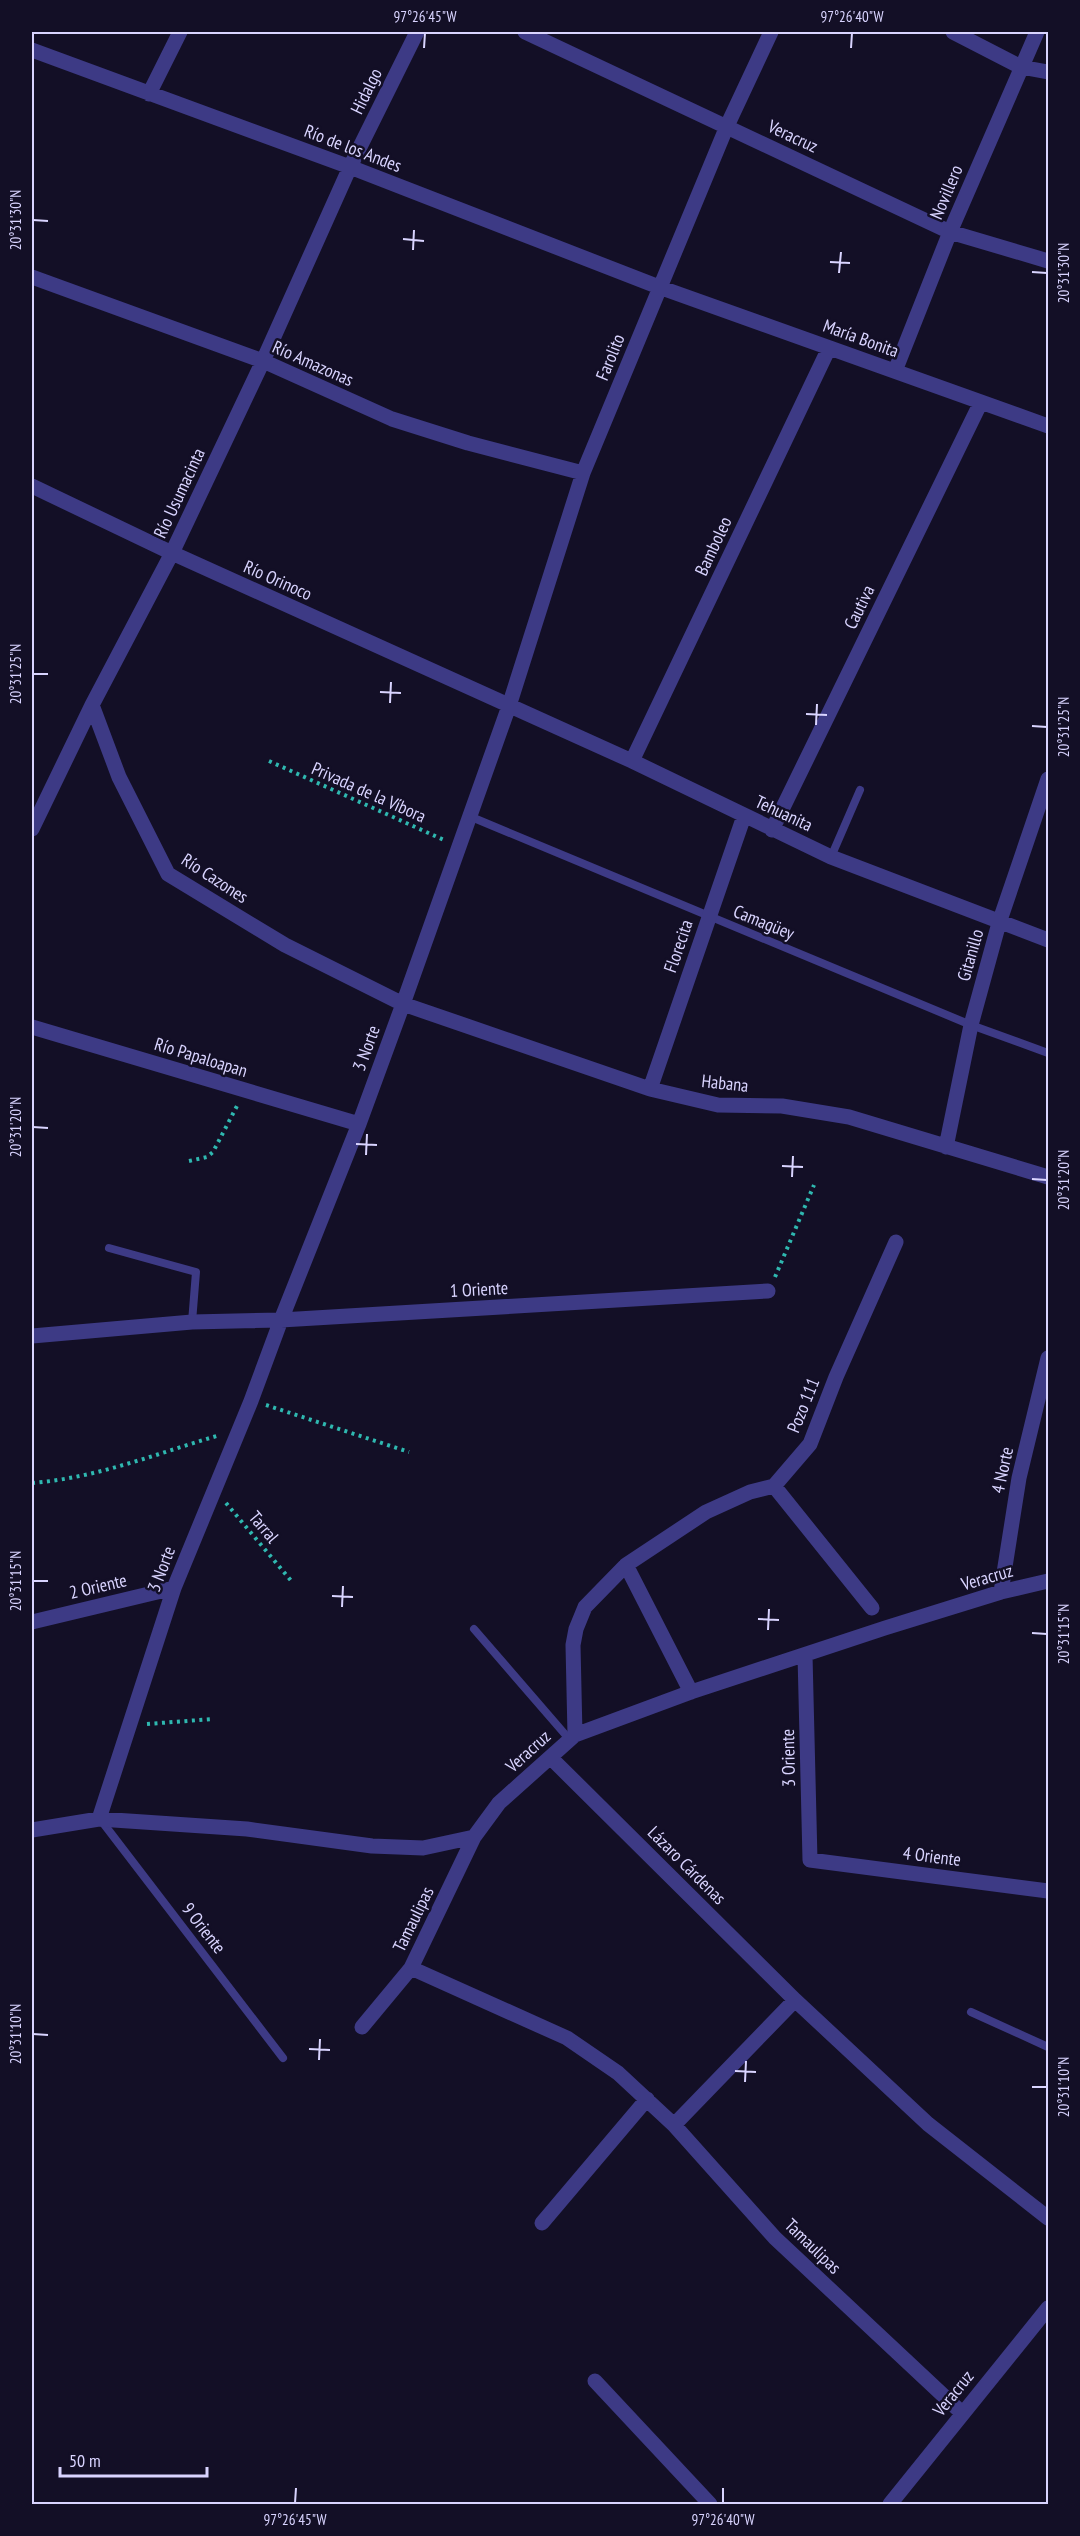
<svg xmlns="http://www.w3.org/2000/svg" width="1080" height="2536" font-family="'PT Sans Narrow',sans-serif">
	<rect width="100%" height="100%" fill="#130f26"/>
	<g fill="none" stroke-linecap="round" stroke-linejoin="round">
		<path stroke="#2fb8b0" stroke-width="4" stroke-dasharray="3 4.5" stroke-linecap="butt" d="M 269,761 L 444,840
			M 189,1161 L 207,1157 L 213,1152 L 238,1104
			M 775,1277 L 814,1185
			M 266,1405 L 409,1452
			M 32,1483 C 97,1478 158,1453 220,1435
			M 226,1503 L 293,1583
			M 147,1724 L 213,1719"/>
		<path stroke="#3d3a85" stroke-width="8" d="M 469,816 L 971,1025 L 1048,1053
			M 831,857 L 860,790
			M 109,1248 L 196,1272 L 192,1322
			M 474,1629 L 570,1740
			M 100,1819 L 283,2058
			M 971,2012 L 1048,2047"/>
		<path stroke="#3d3a85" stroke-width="15" d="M 525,32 L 950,232 L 1048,261
			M 953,32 L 1021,67 L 1048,72
			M 32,50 L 350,167 L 659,287 L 1048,426
			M 149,94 L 180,32
			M 32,277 L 263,361 L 392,419 L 468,443 L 583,473
			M 895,371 L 950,232 L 1037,32
			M 32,486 L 172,553 L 632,761 L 831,857 L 1048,940
			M 92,705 L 119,777 L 168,874 L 285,945 L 403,1004 L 650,1089 L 718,1105 L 782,1106 L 849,1117 L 1048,1177
			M 632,761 L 829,348
			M 32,829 L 92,705 L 172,553 L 263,361 L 350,167 L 417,32
			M 772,830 L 981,402
			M 32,1027 L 359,1124
			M 650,1089 L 744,816
			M 946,1147 L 971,1025 L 999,923 L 1048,779
			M 32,1336 L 192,1322 L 281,1320 L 768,1291
			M 774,1486 L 872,1608
			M 626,1565 L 691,1692
			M 1001,1592 L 1019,1478 L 1048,1358
			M 32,1622 L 174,1588
			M 805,1655 L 810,1860 L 1048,1891
			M 575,1735 L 573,1645 L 576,1629 L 585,1607 L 626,1565 L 706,1512 L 750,1492 L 774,1486 L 810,1444 L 836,1377 L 896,1242
			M 551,1758 L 795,2000 L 928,2124 L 1048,2218
			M 99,1819 L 174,1588 L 251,1401 L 281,1320 L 359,1124 L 403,1004 L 509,706 L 583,473 L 727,126 L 771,32
			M 32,1830 L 99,1819 L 247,1829 L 372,1846 L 423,1848 L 474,1837 L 499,1803 L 575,1735 L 691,1692 L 885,1628 L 1001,1592 L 1048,1581
			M 411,1968 L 567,2038 L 618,2073 L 674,2125 L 775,2238 L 962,2413
			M 362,2027 L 411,1968 L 474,1837
			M 674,2125 L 795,2000
			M 542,2223 L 647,2099
			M 595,2381 L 710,2504
			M 890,2504 L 1048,2308"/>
	</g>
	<path fill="none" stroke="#d9d4ff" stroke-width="2" d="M 424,48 L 425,33M 851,48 L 852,33M 33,220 L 48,221M 403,239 L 424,241M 413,250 L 414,230M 830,262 L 850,263M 1032,272 L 1047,273M 839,273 L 841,252M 33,674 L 48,674M 380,692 L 401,693M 390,703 L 391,682M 806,714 L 827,715M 816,725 L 817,704M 1032,726 L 1047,727M 33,1127 L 48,1128M 356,1144 L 377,1145M 366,1155 L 367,1134M 782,1166 L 803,1167M 792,1177 L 793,1156M 1032,1179 L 1047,1180M 33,1581 L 48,1581M 332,1596 L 353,1597M 342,1607 L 343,1586M 758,1619 L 779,1620M 768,1630 L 769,1609M 1032,1633 L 1047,1634M 33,2034 L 48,2035M 309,2049 L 330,2050M 319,2060 L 320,2039M 735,2071 L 756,2072M 745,2082 L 746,2061M 1032,2087 L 1047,2087M 295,2503 L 296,2488M 723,2503 L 723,2488"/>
	<g text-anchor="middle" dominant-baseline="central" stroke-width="5" stroke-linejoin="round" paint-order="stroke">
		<g font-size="18" fill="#d9d4ff" stroke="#130f26">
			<text transform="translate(366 91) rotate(-64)">Hidalgo</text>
			<text transform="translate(793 136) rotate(25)">Veracruz</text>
			<text transform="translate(353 148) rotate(21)">Río de los Andes</text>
			<text transform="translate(946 192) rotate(-67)">Novillero</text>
			<text transform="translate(861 338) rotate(20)">María Bonita</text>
			<text transform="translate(610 357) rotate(-68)">Farolito</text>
			<text transform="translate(313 363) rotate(24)">Río Amazonas</text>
			<text transform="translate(179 493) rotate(-65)">Río Usumacinta</text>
			<text transform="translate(713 546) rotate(-65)">Bamboleo</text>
			<text transform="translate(278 580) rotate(24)">Río Orinoco</text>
			<text transform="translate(859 607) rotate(-64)">Cautiva</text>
			<text transform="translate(369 792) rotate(24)">Privada de la Víbora</text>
			<text transform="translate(784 813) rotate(25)">Tehuanita</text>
			<text transform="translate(215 878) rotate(33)">Río Cazones</text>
			<text transform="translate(764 922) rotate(22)">Camagüey</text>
			<text transform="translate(678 946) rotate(-71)">Florecita</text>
			<text transform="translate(970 955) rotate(-74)">Gitanillo</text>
			<text transform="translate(366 1048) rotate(-70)">3 Norte</text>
			<text transform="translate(201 1057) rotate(17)">Río Papaloapan</text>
			<text transform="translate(725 1083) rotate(6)">Habana</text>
			<text transform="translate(479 1289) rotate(-3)">1 Oriente</text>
			<text transform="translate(803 1405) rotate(-68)">Pozo 111</text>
			<text transform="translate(1002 1470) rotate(-78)">4 Norte</text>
			<text transform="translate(264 1527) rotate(50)">Tarral</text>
			<text transform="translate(161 1569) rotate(-69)">3 Norte</text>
			<text transform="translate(987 1577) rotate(-16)">Veracruz</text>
			<text transform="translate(98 1586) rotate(-13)">2 Oriente</text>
			<text transform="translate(528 1751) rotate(-42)">Veracruz</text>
			<text transform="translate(788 1758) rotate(-91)">3 Oriente</text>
			<text transform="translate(932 1856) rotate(7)">4 Oriente</text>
			<text transform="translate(687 1865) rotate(45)">Lázaro Cárdenas</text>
			<text transform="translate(413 1919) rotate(-64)">Tamaulipas</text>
			<text transform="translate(204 1928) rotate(52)">9 Oriente</text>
			<text transform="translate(813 2246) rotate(44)">Tamaulipas</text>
			<text transform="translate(953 2393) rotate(-51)">Veracruz</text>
		</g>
	</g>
	<rect width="1080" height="2536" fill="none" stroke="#130f26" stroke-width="66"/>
	<path d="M60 2467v9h147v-9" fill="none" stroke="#d9d4ff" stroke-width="3"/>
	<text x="69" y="2467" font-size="18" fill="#d9d4ff" stroke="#130f26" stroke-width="4.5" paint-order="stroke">50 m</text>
	<rect x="33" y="33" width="1014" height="2470" fill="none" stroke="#d9d4ff" stroke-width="2"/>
	<g font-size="15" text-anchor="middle" fill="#d9d4ff">
		<text x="425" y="22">97°26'45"W</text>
		<text x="852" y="22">97°26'40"W</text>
		<text transform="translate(16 220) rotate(-90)" y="5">20°31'30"N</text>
		<text transform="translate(1064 273) rotate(-90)" y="5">20°31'30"N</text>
		<text transform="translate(16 674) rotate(-90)" y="5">20°31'25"N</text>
		<text transform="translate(1064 727) rotate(-90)" y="5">20°31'25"N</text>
		<text transform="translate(16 1127) rotate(-90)" y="5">20°31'20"N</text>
		<text transform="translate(1064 1180) rotate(-90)" y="5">20°31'20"N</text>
		<text transform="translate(16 1581) rotate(-90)" y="5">20°31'15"N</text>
		<text transform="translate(1064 1634) rotate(-90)" y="5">20°31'15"N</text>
		<text transform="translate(16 2034) rotate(-90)" y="5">20°31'10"N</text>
		<text transform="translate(1064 2087) rotate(-90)" y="5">20°31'10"N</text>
		<text x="295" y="2525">97°26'45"W</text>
		<text x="723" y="2525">97°26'40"W</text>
	</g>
</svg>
